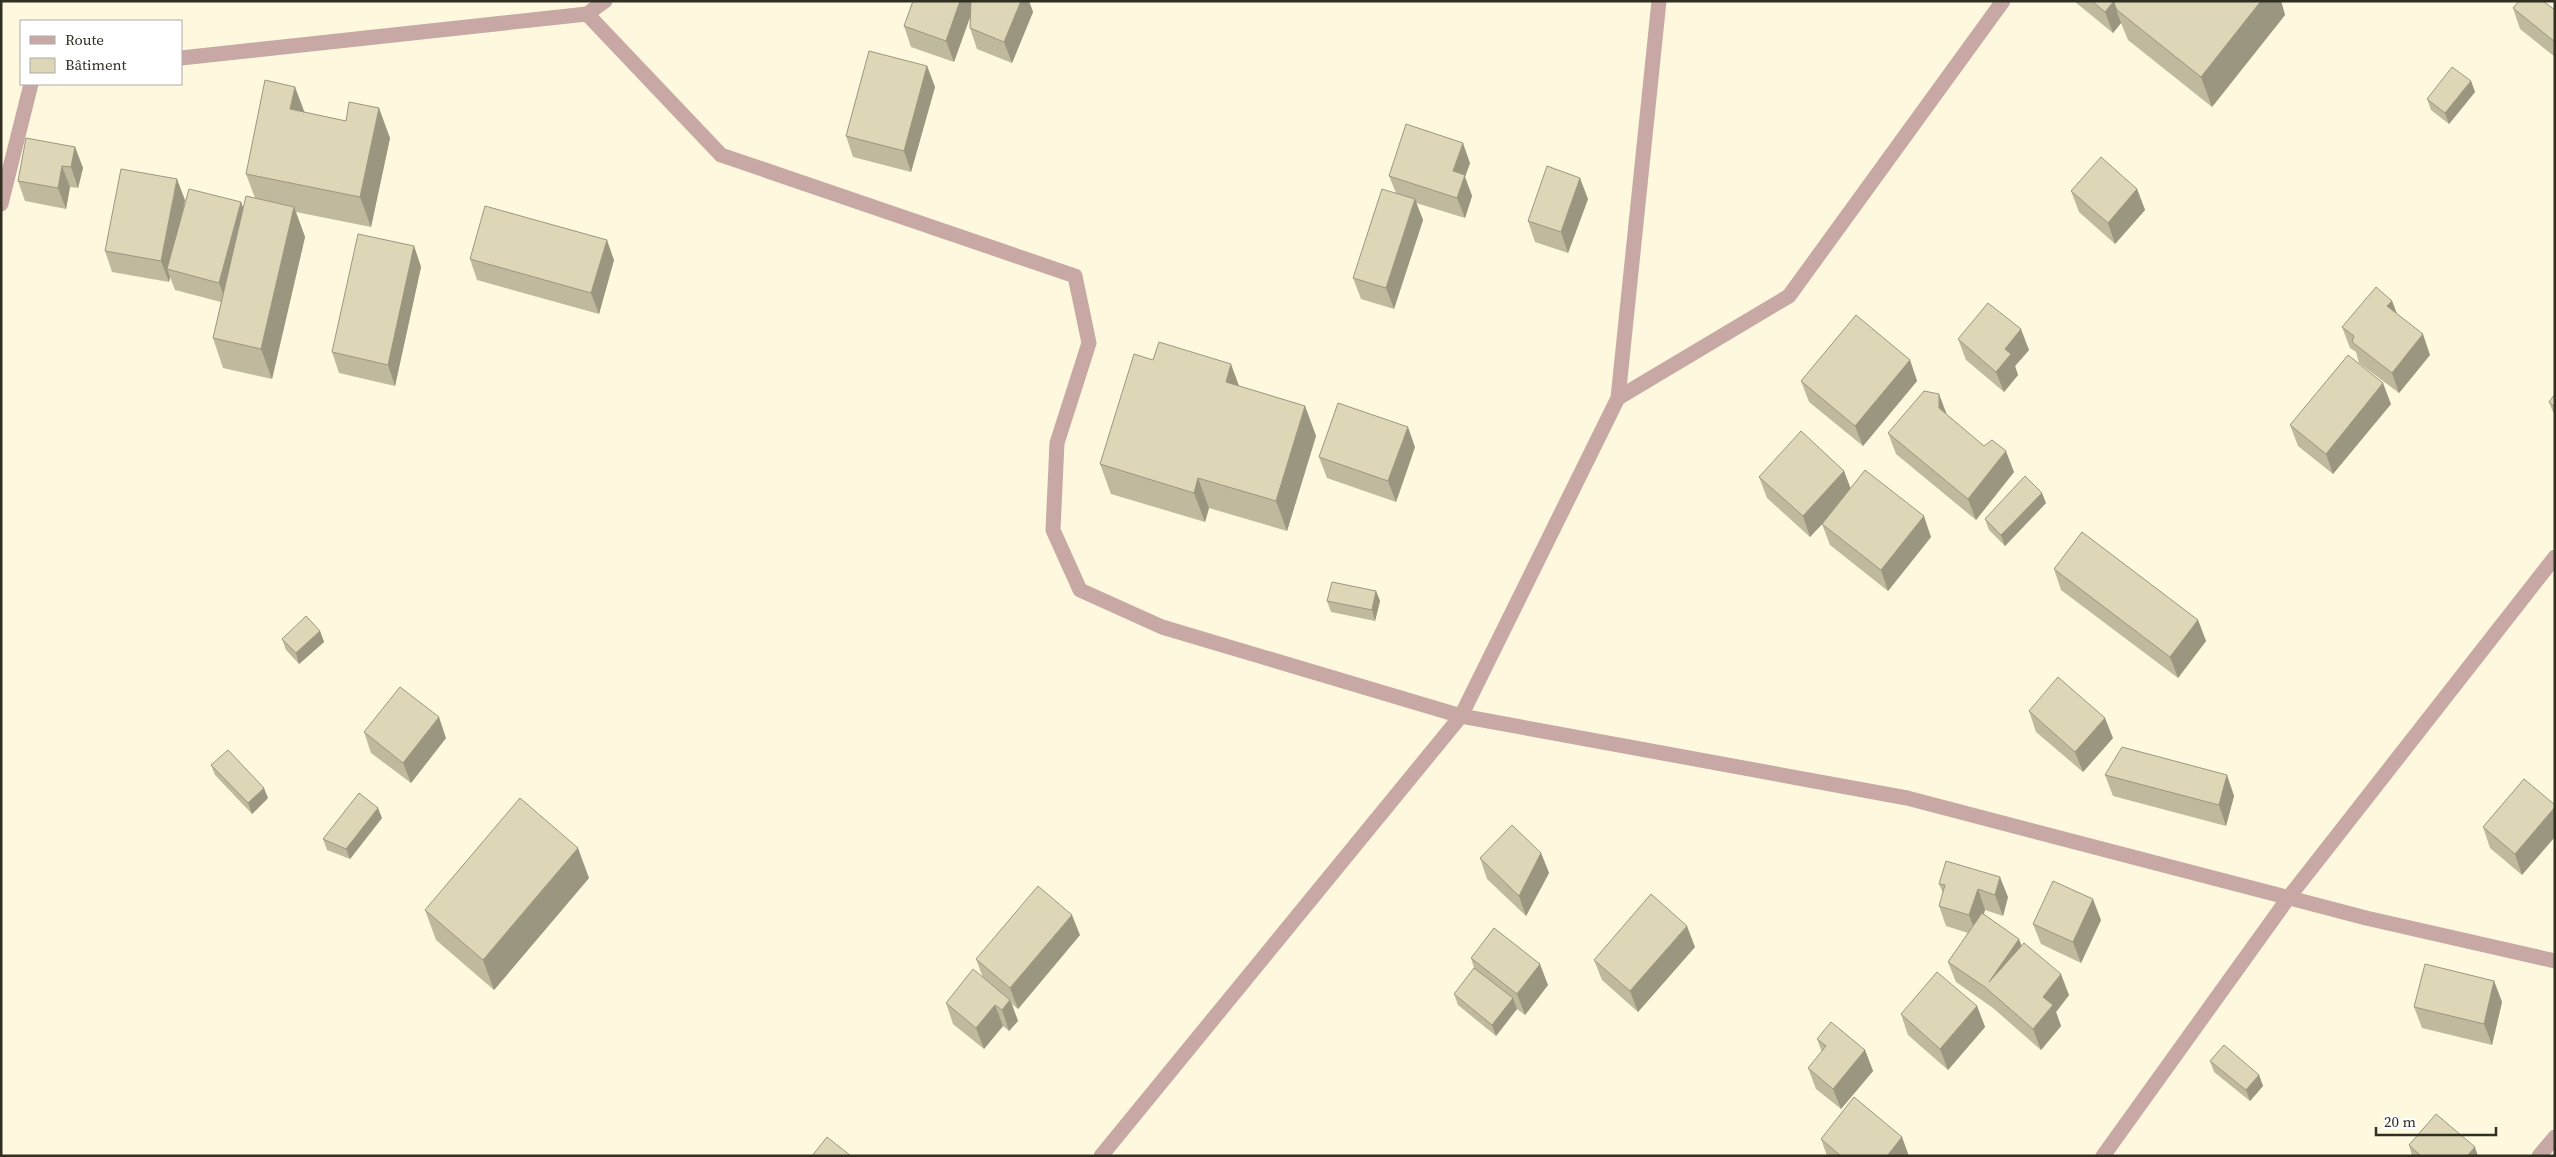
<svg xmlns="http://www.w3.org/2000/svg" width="2556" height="1157" font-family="'Source Serif 4',serif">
	<rect width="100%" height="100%" fill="#fef8de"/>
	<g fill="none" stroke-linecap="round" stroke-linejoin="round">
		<path stroke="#c8a8a4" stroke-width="15" d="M 587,14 L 721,155 L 1075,276 L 1089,343 L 1057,443 L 1053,530 L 1080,590 L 1162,627 L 1461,716 L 1907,798 L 2366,918 L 2555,961
			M 181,58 L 587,14 L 605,1
			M 1,204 L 31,84
			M 1618,398 L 1659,1
			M 1101,1156 L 1461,716 L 1618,398 L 1789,296 L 2003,1
			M 2103,1156 L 2289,897 L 2555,557
			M 2539,1156 L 2555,1137"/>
	</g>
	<path fill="#bfb99d" d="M 913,1 L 1029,1 L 1033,12 L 1012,63 L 977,49 L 970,28 L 970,16 L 954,62 L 911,47 L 904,26 Z
		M 2074,1 L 2281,1 L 2285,15 L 2212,107 L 2128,40 L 2121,23 L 2113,33 Z
		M 2513,8 L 2555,10 L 2555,57 L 2520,29 Z
		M 927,66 L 935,87 L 911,172 L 853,157 L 846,136 Z
		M 2471,81 L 2475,92 L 2449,124 L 2431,110 L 2427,99 Z
		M 305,112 L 390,138 L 371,227 L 296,212 L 305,237 L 272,379 L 223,368 L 213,338 L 221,302 L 175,290 L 170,277 L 169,282 L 112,272 L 105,251 L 185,200 L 182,214 L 241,202 L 243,208 L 255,198 L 246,174 Z
		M 75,147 L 83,168 L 78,188 L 70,187 L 66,209 L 25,201 L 18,181 Z
		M 1470,163 L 1465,177 L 1472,196 L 1465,218 L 1416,203 L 1423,220 L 1394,309 L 1361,299 L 1353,278 L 1396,193 L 1389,176 Z
		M 2137,189 L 2145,210 L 2115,244 L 2079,212 L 2071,191 Z
		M 1588,199 L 1568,253 L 1535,242 L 1528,221 Z
		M 414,246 L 421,267 L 395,386 L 339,373 L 332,352 Z
		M 470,259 L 614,260 L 599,314 L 477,280 Z
		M 2392,301 L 2397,314 L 2430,355 L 2399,393 L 2359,363 L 2356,352 L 2350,348 L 2342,327 Z
		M 1958,339 L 2029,350 L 2015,366 L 2018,375 L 2004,392 L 1966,360 Z
		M 1910,360 L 1917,381 L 1863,446 L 1809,402 L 1801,381 Z
		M 1239,386 L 1305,406 L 1316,436 L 1287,531 L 1209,508 L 1205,522 L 1111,494 L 1100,464 Z
		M 2555,394 L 2555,414 L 2553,412 L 2549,402 Z
		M 2391,404 L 2333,474 L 2298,446 L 2290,425 Z
		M 1947,415 L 2014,472 L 1976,520 L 1896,454 L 1888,433 Z
		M 1415,447 L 1396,502 L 1327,478 L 1319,457 Z
		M 1844,471 L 1850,488 L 1931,537 L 1888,591 L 1830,545 L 1822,524 L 1824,522 L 1810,537 L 1767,498 L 1759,477 Z
		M 2046,503 L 2005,546 L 1989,530 L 1985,519 Z
		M 2054,569 L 2198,620 L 2206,641 L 2178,678 L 2061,590 Z
		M 1376,591 L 1380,601 L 1375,621 L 1331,612 L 1327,601 Z
		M 320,631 L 324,642 L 299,664 L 286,650 L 282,639 Z
		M 2029,711 L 2113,738 L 2083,772 L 2036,732 Z
		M 364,732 L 446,738 L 411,783 L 371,753 Z
		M 211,765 L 268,798 L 252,814 L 215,775 Z
		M 2105,775 L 2227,775 L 2234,796 L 2226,826 L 2113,796 Z
		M 2524,779 L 2522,875 L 2490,848 L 2483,827 Z
		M 382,818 L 350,859 L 327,850 L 323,839 Z
		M 1541,853 L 1549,873 L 1526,916 L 1487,879 L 1480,858 Z
		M 1946,861 L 2008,897 L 2003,916 L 1985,910 L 1984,914 L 2022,946 L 2069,995 L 2056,1012 L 2061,1026 L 2041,1050 L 1993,1008 L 1956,982 L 1948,962 L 1968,933 L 1946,926 L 1939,906 L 1943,893 L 1939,884 Z
		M 589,878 L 494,990 L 436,940 L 425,910 Z
		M 2101,920 L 2081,963 L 2041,944 L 2033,924 Z
		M 1080,935 L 1018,1009 L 1012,1004 L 1018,1021 L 1009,1031 L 1003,1026 L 984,1049 L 953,1024 L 946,1003 L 983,978 L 976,959 Z
		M 1695,947 L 1638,1012 L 1602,980 L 1594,960 Z
		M 1471,958 L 1548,985 L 1525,1015 L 1517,1009 L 1496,1036 L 1458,1005 L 1454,994 L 1474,968 Z
		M 2494,981 L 2502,1002 L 2492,1045 L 2422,1028 L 2414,1007 Z
		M 1977,1006 L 1985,1027 L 1948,1070 L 1908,1035 L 1901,1014 Z
		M 1817,1039 L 1865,1050 L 1873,1071 L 1841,1109 L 1816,1089 L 1808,1068 L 1822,1052 Z
		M 2210,1061 L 2259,1075 L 2263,1086 L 2250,1101 L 2214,1072 Z
		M 1821,1139 L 1909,1156 L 1827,1156 Z
		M 2409,1145 L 2478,1156 L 2412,1156 Z"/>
	<path fill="#9b9680" d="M 960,1 L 976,1 L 954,62 L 946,41 Z
		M 1021,1 L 1029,1 L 1033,12 L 1012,63 L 1004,42 Z
		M 2114,1 L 2139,1 L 2114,3 L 2121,23 L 2113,33 L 2105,12 Z
		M 2261,1 L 2281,1 L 2285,15 L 2212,107 L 2201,77 Z
		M 927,66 L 935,87 L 911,172 L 904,151 Z
		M 2471,81 L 2475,92 L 2449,124 L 2445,113 Z
		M 295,87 L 306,116 L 290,109 Z
		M 379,108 L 390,138 L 371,227 L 360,197 Z
		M 1463,143 L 1470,163 L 1465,177 L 1472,196 L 1465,218 L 1457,198 L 1453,171 Z
		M 75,147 L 83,168 L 78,188 L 71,167 Z
		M 62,166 L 70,187 L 66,209 L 58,188 Z
		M 1580,178 L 1588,199 L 1568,253 L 1561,232 Z
		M 177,179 L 185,200 L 171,270 L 167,269 L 170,277 L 169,282 L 161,261 Z
		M 2137,189 L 2145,210 L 2115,244 L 2108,223 Z
		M 1415,199 L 1423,220 L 1394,309 L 1386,288 Z
		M 241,202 L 249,223 L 227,304 L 219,283 Z
		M 294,207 L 305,237 L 272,379 L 261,349 Z
		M 607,240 L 614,260 L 599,314 L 591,293 Z
		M 414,246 L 421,267 L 395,386 L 388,365 Z
		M 2392,301 L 2400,322 L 2387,306 Z
		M 2021,329 L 2029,350 L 2015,366 L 2018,375 L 2004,392 L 1996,372 L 2005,349 Z
		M 2423,334 L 2430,355 L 2399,393 L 2392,373 Z
		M 1910,360 L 1917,381 L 1863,446 L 1855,426 Z
		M 1231,364 L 1242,394 L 1226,382 Z
		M 2383,383 L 2391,404 L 2333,474 L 2326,454 Z
		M 1939,394 L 1947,415 L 1939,408 Z
		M 1305,406 L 1316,436 L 1287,531 L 1276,501 Z
		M 1408,427 L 1415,447 L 1396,502 L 1388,481 Z
		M 2006,451 L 2014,472 L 1976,520 L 1968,499 Z
		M 1844,471 L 1852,492 L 1810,537 L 1803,516 Z
		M 1198,478 L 1209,508 L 1205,522 L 1194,493 Z
		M 2042,493 L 2046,503 L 2005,546 L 2001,535 Z
		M 1924,516 L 1931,537 L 1888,591 L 1881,570 Z
		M 1376,591 L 1380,601 L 1375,621 L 1372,610 Z
		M 2198,620 L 2206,641 L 2178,678 L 2170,657 Z
		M 320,631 L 324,642 L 299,664 L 296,653 Z
		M 439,717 L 446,738 L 411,783 L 403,763 Z
		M 2105,718 L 2113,738 L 2083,772 L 2075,752 Z
		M 2227,775 L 2234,796 L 2226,826 L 2219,805 Z
		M 264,788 L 268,798 L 252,814 L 248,803 Z
		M 2555,807 L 2555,837 L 2522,875 L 2515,854 Z
		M 378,808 L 382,818 L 350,859 L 346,849 Z
		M 578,848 L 589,878 L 494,990 L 483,960 Z
		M 1541,853 L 1549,873 L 1526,916 L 1519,896 Z
		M 2000,877 L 2008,897 L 2003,916 L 1995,895 Z
		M 1978,889 L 1985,910 L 1977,936 L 1969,915 Z
		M 2093,899 L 2101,920 L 2081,963 L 2073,942 Z
		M 1072,915 L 1080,935 L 1018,1009 L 1010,988 Z
		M 1687,926 L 1695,947 L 1638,1012 L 1630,991 Z
		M 2019,939 L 2027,960 L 1989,982 Z
		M 1540,964 L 1548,985 L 1525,1015 L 1517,994 Z
		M 2061,974 L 2069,995 L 2056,1012 L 2061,1026 L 2041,1050 L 2033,1029 L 2043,997 Z
		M 2494,981 L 2502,1002 L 2492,1045 L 2484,1024 Z
		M 1513,998 L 1517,1009 L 1496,1036 L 1492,1025 Z
		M 1010,1000 L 1018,1021 L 1009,1031 L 1002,1010 Z
		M 995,1005 L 1003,1026 L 984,1049 L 976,1028 Z
		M 1977,1006 L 1985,1027 L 1948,1070 L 1940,1049 Z
		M 1865,1050 L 1873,1071 L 1841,1109 L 1833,1089 Z
		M 2259,1075 L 2263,1086 L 2250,1101 L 2246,1090 Z
		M 1902,1137 L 1909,1156 L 1887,1156 Z
		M 2475,1147 L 2478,1156 L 2467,1156 Z"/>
	<path fill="#ded7b7" stroke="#9b9680" d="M 913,1 L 960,1 L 946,41 L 904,26 Z
		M 971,1 L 1021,1 L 1004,42 L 970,28 Z
		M 2092,1 L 2114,1 L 2105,12 Z
		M 2116,1 L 2261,1 L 2201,77 L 2117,10 L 2114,3 Z
		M 2519,1 L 2543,1 L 2555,10 L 2555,42 L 2513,8 Z
		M 869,51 L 927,66 L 904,151 L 846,136 Z
		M 2452,67 L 2471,81 L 2445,113 L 2427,99 Z
		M 265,80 L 295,87 L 290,109 L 346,121 L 349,102 L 379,108 L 360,197 L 246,174 Z
		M 1406,124 L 1463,143 L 1453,171 L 1465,175 L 1457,198 L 1389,176 Z
		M 26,138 L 75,147 L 71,167 L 62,166 L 58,188 L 18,181 Z
		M 2101,157 L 2137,189 L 2108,223 L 2071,191 Z
		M 1547,166 L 1580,178 L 1561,232 L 1528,221 Z
		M 121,169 L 177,179 L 161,261 L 105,251 Z
		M 189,189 L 241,202 L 219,283 L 167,269 Z
		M 1382,189 L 1415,199 L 1386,288 L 1353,278 Z
		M 246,196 L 294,207 L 261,349 L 213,338 Z
		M 485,206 L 607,240 L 591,293 L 470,259 Z
		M 358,234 L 414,246 L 388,365 L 332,352 Z
		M 2376,287 L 2392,301 L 2387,306 L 2423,334 L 2392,373 L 2352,342 L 2354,336 L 2342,327 Z
		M 1988,303 L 2021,329 L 2005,349 L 2011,354 L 1996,372 L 1958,339 Z
		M 1856,315 L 1910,360 L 1855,426 L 1801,381 Z
		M 1159,342 L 1231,364 L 1226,382 L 1305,406 L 1276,501 L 1198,478 L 1194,493 L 1100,464 L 1134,354 L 1153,360 Z
		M 2348,355 L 2383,383 L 2326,454 L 2290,425 Z
		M 1924,391 L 1939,394 L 1939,408 L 1984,446 L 1992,440 L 2006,451 L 1968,499 L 1888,433 Z
		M 2555,394 L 2555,407 L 2549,402 Z
		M 1338,403 L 1408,427 L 1388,481 L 1319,457 Z
		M 1801,431 L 1844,471 L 1803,516 L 1759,477 Z
		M 1865,470 L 1924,516 L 1881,570 L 1822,524 Z
		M 2025,476 L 2042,493 L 2001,535 L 1985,519 Z
		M 2082,532 L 2198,620 L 2170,657 L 2054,569 Z
		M 1332,582 L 1376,591 L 1372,610 L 1327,601 Z
		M 306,616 L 320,631 L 296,653 L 282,639 Z
		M 2058,677 L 2105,718 L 2075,752 L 2029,711 Z
		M 400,687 L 439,717 L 403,763 L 364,732 Z
		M 2122,747 L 2227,775 L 2219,805 L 2105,775 Z
		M 228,750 L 264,788 L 248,803 L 211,765 Z
		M 2524,779 L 2555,805 L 2555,807 L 2515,854 L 2483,827 Z
		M 359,793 L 378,808 L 346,849 L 323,839 Z
		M 520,798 L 578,848 L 483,960 L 425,910 Z
		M 1512,825 L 1541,853 L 1519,896 L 1480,858 Z
		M 1946,861 L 2000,877 L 1995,895 L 1978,889 L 1969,915 L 1939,906 L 1945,885 L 1939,884 Z
		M 2053,881 L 2093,899 L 2073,942 L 2033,924 Z
		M 1038,886 L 1072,915 L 1010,988 L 976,959 Z
		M 1651,894 L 1687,926 L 1630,991 L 1594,960 Z
		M 1982,913 L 2019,939 L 1989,982 L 2024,943 L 2061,974 L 2043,997 L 2053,1005 L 2033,1029 L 1985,987 L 1948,962 Z
		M 1494,928 L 1540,964 L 1517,994 L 1471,958 Z
		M 2425,964 L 2494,981 L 2484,1024 L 2414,1007 Z
		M 1474,968 L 1513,998 L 1492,1025 L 1454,994 Z
		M 973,969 L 1010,1000 L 1002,1010 L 995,1005 L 976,1028 L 946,1003 Z
		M 1937,972 L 1977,1006 L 1940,1049 L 1901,1014 Z
		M 1831,1022 L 1865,1050 L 1833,1089 L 1808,1068 L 1826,1046 L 1817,1039 Z
		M 2224,1045 L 2259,1075 L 2246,1090 L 2210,1061 Z
		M 1854,1097 L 1902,1137 L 1887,1156 L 1841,1156 L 1821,1139 Z
		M 2436,1114 L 2475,1147 L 2467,1156 L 2421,1156 L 2409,1145 Z
		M 827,1137 L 851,1156 L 812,1156 Z"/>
	<rect width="2556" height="1157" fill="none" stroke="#312e22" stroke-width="5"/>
	<rect x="20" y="20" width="162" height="65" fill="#ffffff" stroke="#adaba7"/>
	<rect x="30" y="36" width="25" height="8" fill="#c8a8a4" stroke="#adaba7"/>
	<text x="65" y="45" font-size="15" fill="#312e22">Route</text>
	<rect x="30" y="58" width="25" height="15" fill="#ded7b7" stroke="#adaba7"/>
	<text x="65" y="70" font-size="15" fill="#312e22">Bâtiment</text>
	<path d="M2376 1127v8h120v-8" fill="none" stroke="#312e22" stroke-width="2.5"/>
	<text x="2384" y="1127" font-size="15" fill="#312e22" stroke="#ffffff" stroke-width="4" paint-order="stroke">20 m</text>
</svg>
